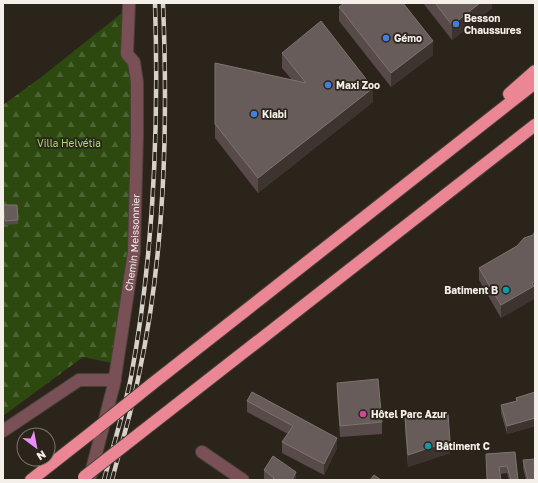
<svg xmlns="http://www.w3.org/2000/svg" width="538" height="483" font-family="'Golos Text',sans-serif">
	<defs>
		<pattern id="forest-firs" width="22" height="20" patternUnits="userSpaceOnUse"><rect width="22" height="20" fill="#2d4910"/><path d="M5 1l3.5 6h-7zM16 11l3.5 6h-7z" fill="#4c6433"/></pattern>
	</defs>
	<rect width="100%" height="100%" fill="#2b241b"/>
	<path fill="url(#forest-firs)" d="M 122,13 L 122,57 L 133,67 L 132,208 L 126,281 L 112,363 L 83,357 L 3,416 L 3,105 L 40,78 Z"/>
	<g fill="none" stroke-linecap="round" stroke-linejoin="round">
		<g stroke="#474038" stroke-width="14">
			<g id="street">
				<path d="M 3,431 L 79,380 L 115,380"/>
				<path d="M 202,452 L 243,480"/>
				<path id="s1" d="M 90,477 L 114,384 L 134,252 L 137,135 L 137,82 L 134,62 L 127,54 L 129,3"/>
			</g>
		</g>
		<g stroke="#474038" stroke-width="14">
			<path id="highway" d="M 509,94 L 535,71
				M 152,384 L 535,83
				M 139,434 L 535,125
				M 31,480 L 96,429"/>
		</g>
		<use href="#street" stroke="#785055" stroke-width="12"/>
		<use href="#highway" stroke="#eb8695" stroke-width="12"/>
		<g stroke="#d6d1ca" stroke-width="4.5">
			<path id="rail" d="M 104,480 C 113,446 124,412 131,377 C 154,254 159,128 155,3
				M 112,480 C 121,445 132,410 139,374 C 165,253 168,126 163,3"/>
		</g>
		<use href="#rail" stroke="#2b241b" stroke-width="3" stroke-dasharray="9" stroke-linecap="butt"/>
		<g stroke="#474038" stroke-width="14" stroke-linecap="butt">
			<path id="highway-bridge" d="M 96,429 L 152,384
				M 84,477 L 139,434"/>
		</g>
		<use href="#highway-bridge" stroke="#eb8695" stroke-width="12"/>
	</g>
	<path fill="#574a49" d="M 423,3 L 492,3 L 492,8 L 452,40 Z
		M 339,7 L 433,55 L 391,87 L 339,21 Z
		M 282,53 L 373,102 L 258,193 L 215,138 L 215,63 L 292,80 L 282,68 Z
		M 3,205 L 17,205 L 18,224 L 5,225 Z
		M 517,246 L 534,295 L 534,299 L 501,318 L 479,280 L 479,268 Z
		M 337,383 L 382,422 L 382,434 L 340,437 L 337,394 Z
		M 535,392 L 535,426 L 507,434 L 501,413 L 501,405 L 516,401 L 516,398 Z
		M 247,401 L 337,448 L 324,475 L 282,453 L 282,442 L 288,434 L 247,412 Z
		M 405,418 L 450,453 L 408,467 L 405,429 Z
		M 515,452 L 518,480 L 509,480 L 507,473 L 500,474 L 486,454 Z
		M 523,460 L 535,480 L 526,480 L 523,468 Z
		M 264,470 L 296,480 L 264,480 Z"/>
	<path fill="#3e342f" d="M 480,3 L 492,3 L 492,8 L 452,40 L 452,25 Z
		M 433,41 L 433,55 L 391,87 L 391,73 Z
		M 373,88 L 373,102 L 258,193 L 258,178 Z
		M 535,282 L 535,294 L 534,295 L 534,299 L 501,318 L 501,305 Z
		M 535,417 L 535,426 L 507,434 L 507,426 Z
		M 337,438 L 337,448 L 324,475 L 324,464 Z
		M 450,441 L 450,453 L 408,467 L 408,455 Z
		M 296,472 L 296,480 L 292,480 Z"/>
	<path fill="#685c5a" stroke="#7e7371" d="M 344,3 L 403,3 L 433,41 L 391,73 L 339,7 Z
		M 435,3 L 480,3 L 452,25 Z
		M 321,21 L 373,88 L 258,178 L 215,124 L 215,63 L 306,83 L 282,53 Z
		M 3,205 L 17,205 L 18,220 L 5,221 Z
		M 535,231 L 535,282 L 532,283 L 534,286 L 501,305 L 479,268 L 517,246 L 524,238 L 533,235 Z
		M 378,379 L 382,422 L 340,426 L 337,383 Z
		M 252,392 L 337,438 L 324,464 L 282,442 L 293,426 L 247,401 Z
		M 535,392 L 535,418 L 507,426 L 501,405 L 517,401 L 516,398 Z
		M 448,414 L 450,441 L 408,455 L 405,418 Z
		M 515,452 L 518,480 L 511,480 L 507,466 L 499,467 L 501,480 L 487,480 L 486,454 Z
		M 273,456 L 296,472 L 292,480 L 272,480 L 274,478 L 264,470 Z
		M 535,459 L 535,480 L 528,480 L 523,460 Z
		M 374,475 L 381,480 L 370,480 Z"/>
	<g fill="#3f7fe0" stroke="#2b241b" stroke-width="1.5">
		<circle cx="456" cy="24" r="4"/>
		<circle cx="386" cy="38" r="4"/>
		<circle cx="328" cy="85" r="4"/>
		<circle cx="254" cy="114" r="4"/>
	</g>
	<g fill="#0f9aa8" stroke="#2b241b" stroke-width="1.5">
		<circle cx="506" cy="290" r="4"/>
		<circle cx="428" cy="446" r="4"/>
	</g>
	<circle fill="#d1479c" stroke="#2b241b" stroke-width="1.5" cx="363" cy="414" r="4"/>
	<g text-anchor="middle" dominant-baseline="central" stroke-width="3.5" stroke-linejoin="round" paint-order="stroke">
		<g font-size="10" font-weight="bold" fill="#f4efe9" stroke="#2b241b" text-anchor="start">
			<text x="464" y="18">Besson<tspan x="464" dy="12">Chaussures</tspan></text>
			<text x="394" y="38">Gémo</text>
			<text x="336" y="85">Maxi Zoo</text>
			<text x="262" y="114">Kiabi</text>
			<text x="498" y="290" text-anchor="end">Batiment B</text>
			<text x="371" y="414">Hôtel Parc Azur</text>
			<text x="436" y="446">Bâtiment C</text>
		</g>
		<g font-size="10" fill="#a4df71" stroke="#2b241b">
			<text x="69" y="143">Villa Helvétia</text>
		</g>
		<g font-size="10" fill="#f4efe9" stroke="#2b241b">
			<text stroke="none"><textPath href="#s1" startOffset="239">Chemin Meissonnier</textPath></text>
		</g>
	</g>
	<rect width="538" height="483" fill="none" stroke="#f4efe9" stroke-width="8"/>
	<g transform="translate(36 447) rotate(148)"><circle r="19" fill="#2b241b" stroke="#7b756d"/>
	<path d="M0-3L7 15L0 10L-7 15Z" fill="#ec8cfa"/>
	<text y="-6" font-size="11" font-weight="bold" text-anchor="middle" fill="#f4efe9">N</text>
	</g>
</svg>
